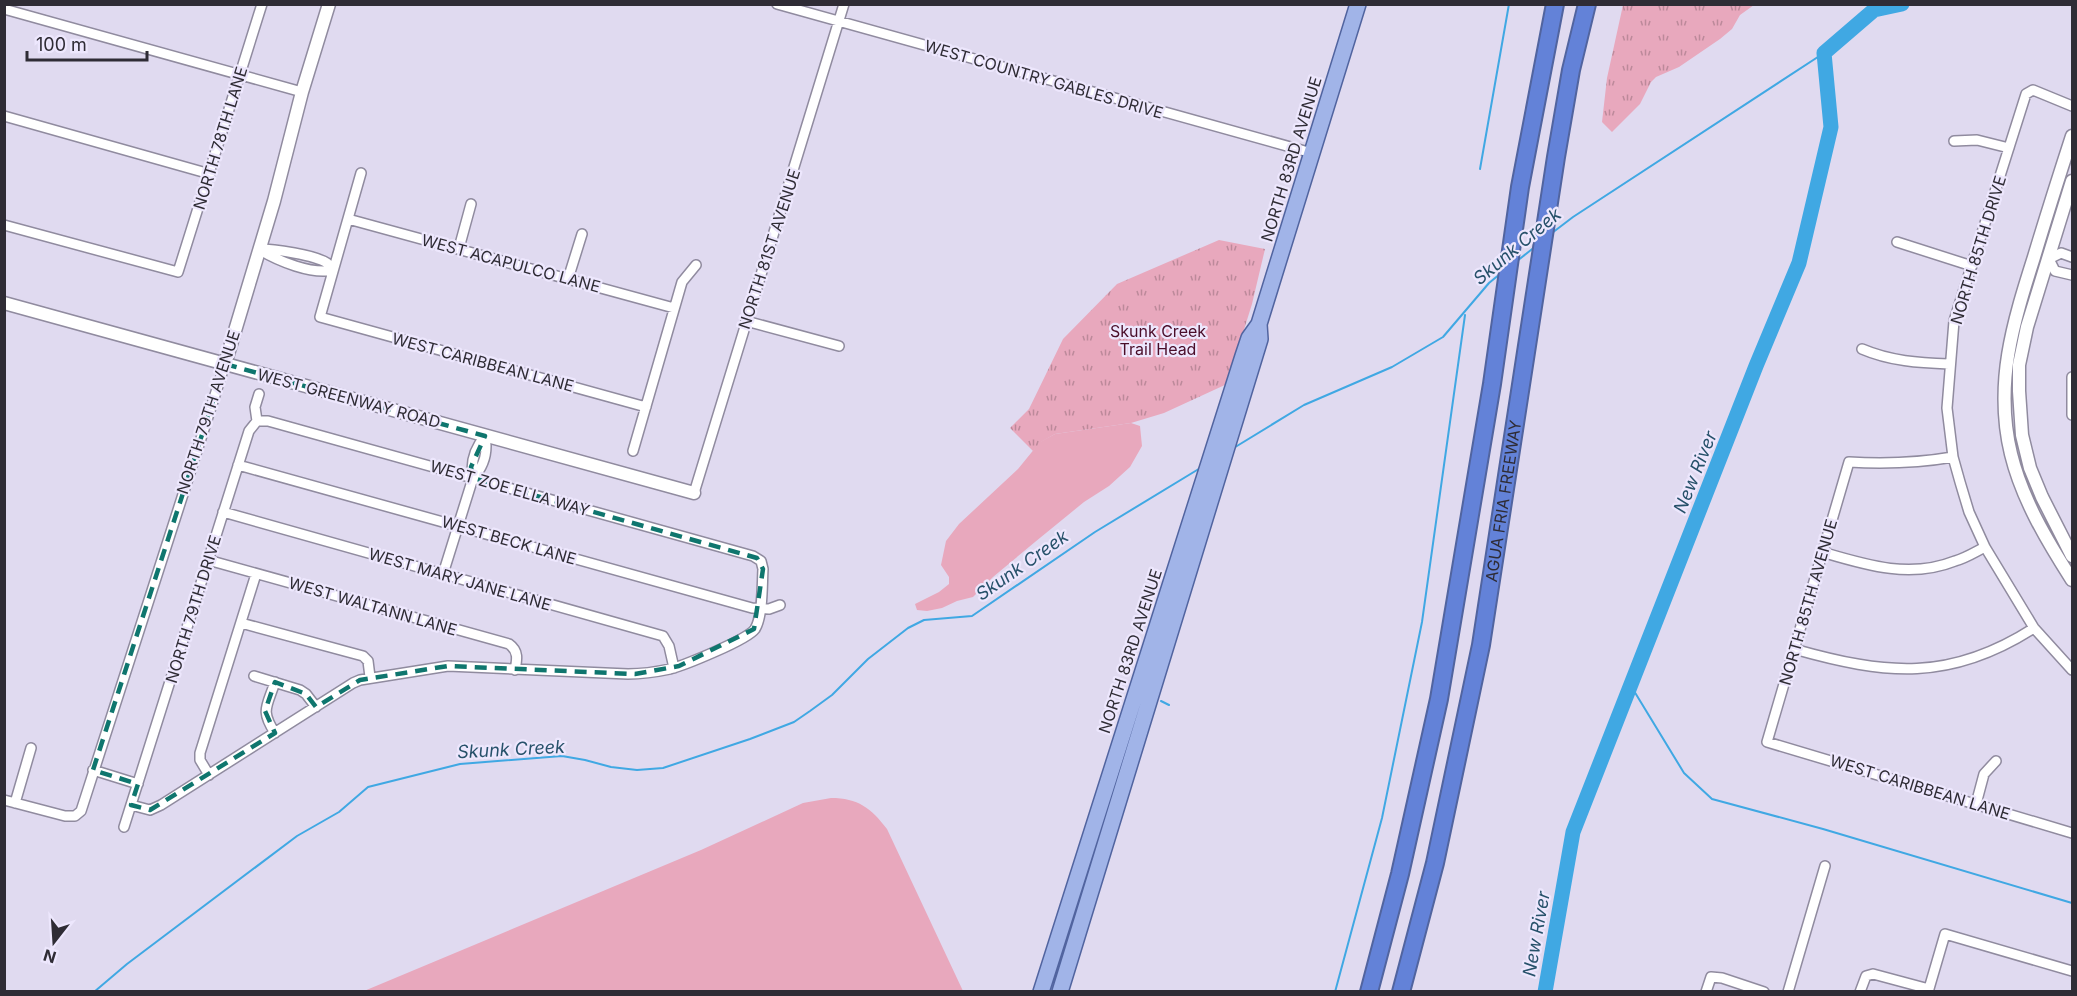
<svg xmlns="http://www.w3.org/2000/svg" width="2077" height="996" font-family="Inter,sans-serif">
	<defs>
		<pattern id="park-tufts" width="24" height="20" patternUnits="userSpaceOnUse" patternTransform="scale(1.5)"><rect width="24" height="20" fill="#e8a8bd"/><path d="M3 7l-1-3M5 7V3M7 7l1-3M15 17l-1-3M17 17v-4M19 17l1-3" fill="none" stroke="#bc899a"/></pattern>
	</defs>
	<rect width="100%" height="100%" fill="#e0daf0"/>
	<path fill="#e8a8bd" d="M 1131,423 L 1140,426 L 1142,446 L 1130,467 L 1109,486 L 1084,502 L 1035,542 L 993,577 L 973,597 L 957,601 L 942,608 L 927,611 L 917,610 L 915,604 L 939,592 L 949,584 L 949,577 L 941,565 L 946,541 L 959,524 L 1018,469 L 1040,442 L 1055,434 Z
		M 831,798 C 858,798 871,808 887,829 L 963,991 L 364,991 L 701,850 L 803,803 Z"/>
	<path fill="url(#park-tufts)" d="M 1623,5 L 1623,4 L 1754,5 L 1740,15 L 1732,29 L 1720,39 L 1679,67 L 1656,77 L 1651,82 L 1640,104 L 1612,132 L 1602,122 L 1607,78 Z
		M 1219,240 L 1265,249 L 1252,304 L 1227,384 L 1164,413 L 1131,423 L 1055,434 L 1041,442 L 1033,451 L 1010,428 L 1029,409 L 1063,339 L 1117,284 Z"/>
	<g fill="none" stroke-linecap="round" stroke-linejoin="round">
		<path stroke="#40a8e3" stroke-width="2" d="M 1480,169 L 1509,4
			M 1552,233 L 1573,217 L 1824,53
			M 1517,261 L 1536,246
			M 1232,449 L 1304,405 L 1392,367 L 1443,337 L 1489,283 L 1500,274
			M 1631,686 L 1684,773 L 1712,799 L 1823,829 L 2072,903
			M 1161,701 L 1169,705
			M 94,992 L 127,964 L 297,836 L 339,812 L 368,787 L 460,764 L 562,756 L 585,760 L 611,767 L 637,770 L 663,768 L 750,739 L 794,722 L 810,711 L 832,695 L 868,659 L 908,628 L 924,620 L 972,616 L 1095,532 L 1202,467
			M 1335,992 L 1382,818 L 1422,622 L 1465,315"/>
		<path stroke="#40a8e3" stroke-width="15" d="M 1545,992 L 1573,832 L 1756,366 L 1799,263 L 1831,127 L 1824,53 L 1874,10 L 1902,4"/>
		<g stroke="#908b9f" stroke-width="12">
			<path id="minor" d="M 777,4 L 1312,153
				M 4,9 L 302,92
				M 2072,106 L 2033,90 L 2026,94 L 1954,321 L 1947,408 L 1953,457 L 1960,482 L 1969,512 L 1985,547 L 2034,628 L 2072,670
				M 4,116 L 210,174
				M 1954,141 L 1977,140 L 2009,148
				M 361,173 L 320,317 L 646,407
				M 348,219 L 674,308
				M 4,225 L 178,272 L 262,4
				M 1897,242 L 1972,266
				M 459,248 L 471,204
				M 259,249 C 274,249 315,255 327,263 C 329,265 331,268 333,270
				M 260,250 C 278,261 312,275 333,270
				M 2072,257 L 2061,253 L 2049,259 L 2055,271 L 2072,275
				M 568,279 L 582,234
				M 746,321 L 839,346
				M 1862,349 C 1890,361 1919,363 1949,364
				M 2072,377 L 2072,415
				M 257,421 L 255,407 L 259,394
				M 633,451 L 682,282 L 696,265
				M 1953,457 C 1918,463 1884,464 1849,462 L 1767,742 L 2072,833
				M 238,465 L 752,608 L 769,609 L 780,605
				M 473,478 C 470,462 475,448 485,436
				M 694,493 L 844,4
				M 223,512 L 663,636 L 669,646 L 674,668
				M 1822,552 C 1866,565 1910,579 1955,561 C 1966,558 1975,552 1985,547
				M 208,560 L 509,644 C 519,651 517,660 515,670
				M 443,574 L 473,478 C 485,465 488,452 485,436
				M 241,623 L 363,656 L 368,661 L 370,677
				M 1794,649 C 1886,675 1950,682 2034,628
				M 254,676 L 300,690 L 306,694 L 316,707
				M 275,733 C 260,710 267,707 275,682
				M 93,770 L 138,784
				M 209,775 L 200,760 L 200,753 L 256,574
				M 4,800 L 65,816 L 75,816 L 81,811 L 225,364
				M 15,803 L 31,748
				M 1976,804 L 1984,774 L 1996,761
				M 131,805 L 150,810 L 161,805 L 353,683 L 360,680 L 448,666 L 628,674 C 642,674 656,672 670,669 C 685,665 747,640 755,629 C 763,616 762,585 763,569 L 761,561 L 753,556 L 268,421 L 257,421
				M 124,827 L 249,431 L 257,421
				M 1706,992 L 1711,977 L 1722,978 L 1764,992
				M 1788,992 L 1825,866
				M 1860,992 L 1866,976 L 1873,974 L 1929,989
				M 1928,992 L 1945,934 L 2072,971"/>
		</g>
		<g stroke="#908b9f" stroke-width="15">
			<path id="tertiary" d="M 2072,136 C 2059,176 2046,217 2034,257 C 2013,323 1994,384 2011,454 C 2022,499 2047,541 2072,580
				M 2072,181 L 2027,327 L 2019,365 L 2019,391 L 2022,435 L 2030,468 L 2042,497 L 2072,556
				M 4,303 L 694,493
				M 225,364 L 274,201 L 302,92 L 329,4"/>
		</g>
		<g stroke="#51649f" stroke-width="18">
			<path id="primary" d="M 1041,992 L 1243,356 L 1249,338 L 1259,324 L 1358,4
				M 1060,992 L 1260,339 L 1259,324"/>
		</g>
		<g stroke="#51649f" stroke-width="20">
			<g id="motorway">
				<path d="M 1369,992 L 1400,874 L 1439,699 L 1492,384 L 1520,187 L 1555,4"/>
				<path id="s1" d="M 1401,992 L 1435,863 L 1481,645 L 1556,157 L 1571,70 L 1587,4"/>
			</g>
		</g>
		<use href="#minor" stroke="#fff" stroke-width="9"/>
		<use href="#tertiary" stroke="#fff" stroke-width="12"/>
		<use href="#primary" stroke="#a1b4e8" stroke-width="15"/>
		<use href="#motorway" stroke="#6382d8" stroke-width="16"/>
	</g>
	<path fill="none" stroke="#0f766e" stroke-width="4.5" stroke-dasharray="12 8" stroke-linejoin="round" d="M 225,364 L 485,436 L 471,467 L 473,478 L 757,558 L 763,569 L 754,629 L 679,666 L 635,674 L 448,666 L 360,680 L 316,707 L 306,694 L 275,682 L 265,711 L 275,733 L 150,810 L 131,805 L 138,784 L 93,770 Z"/>
	<g text-anchor="middle" dominant-baseline="central" stroke-width="4.5" stroke-linejoin="round" paint-order="stroke">
		<g font-size="16" fill="#2f2c35" stroke="#ede7fd">
			<text transform="translate(1044 79) rotate(16)">WEST COUNTRY GABLES DRIVE</text>
			<text transform="translate(220 138) rotate(-73)">NORTH 78TH LANE</text>
			<text transform="translate(1291 159) rotate(-73)">NORTH 83RD AVENUE</text>
			<text transform="translate(769 249) rotate(-72)">NORTH 81ST AVENUE</text>
			<text transform="translate(1978 250) rotate(-73)">NORTH 85TH DRIVE</text>
			<text transform="translate(511 263) rotate(15)">WEST ACAPULCO LANE</text>
			<text transform="translate(483 362) rotate(15)">WEST CARIBBEAN LANE</text>
			<text transform="translate(349 398) rotate(15)">WEST GREENWAY ROAD</text>
			<text transform="translate(208 412) rotate(-72)">NORTH 79TH AVENUE</text>
			<text transform="translate(510 488) rotate(16)">WEST ZOE ELLA WAY</text>
			<text stroke="none"><textPath href="#s1" startOffset="502">AGUA FRIA FREEWAY</textPath></text>
			<text transform="translate(509 540) rotate(16)">WEST BECK LANE</text>
			<text transform="translate(460 579) rotate(16)">WEST MARY JANE LANE</text>
			<text transform="translate(1808 602) rotate(-74)">NORTH 85TH AVENUE</text>
			<text transform="translate(373 606) rotate(16)">WEST WALTANN LANE</text>
			<text transform="translate(193 609) rotate(-73)">NORTH 79TH DRIVE</text>
			<text transform="translate(1130 651) rotate(-72)">NORTH 83RD AVENUE</text>
			<text transform="translate(1920 787) rotate(17)">WEST CARIBBEAN LANE</text>
		</g>
		<g font-size="16" fill="#4a0d29" stroke="#ede7fd">
			<text x="1158" y="331">Skunk Creek<tspan x="1158" dy="18">Trail Head</tspan></text>
		</g>
		<g font-size="18" font-style="italic" fill="#27516a" stroke="#ede7fd">
			<text transform="translate(1517 246) rotate(-40)">Skunk Creek</text>
			<text transform="translate(1695 472) rotate(-68)">New River</text>
			<text transform="translate(1022 565) rotate(-35)">Skunk Creek</text>
			<text transform="translate(511 749) rotate(-3)">Skunk Creek</text>
			<text transform="translate(1536 934) rotate(-80)">New River</text>
		</g>
	</g>
	<rect width="2077" height="996" fill="none" stroke="#2f2c35" stroke-width="12"/>
	<g transform="translate(54 942) rotate(197)" stroke="#ede7fd" stroke-width="4.5" paint-order="stroke">
	<path d="M0-4.5L10 22L0 15L-10 22Z" fill="#2f2c35"/>
	<text y="-9" font-size="16" font-weight="bold" text-anchor="middle" fill="#2f2c35">N</text>
	</g>
	<path d="M27 51v9h120v-9" fill="none" stroke="#2f2c35" stroke-width="3"/>
	<text x="36" y="51" font-size="18" fill="#2f2c35" stroke="#ede7fd" stroke-width="4.5" paint-order="stroke">100 m</text>
</svg>
